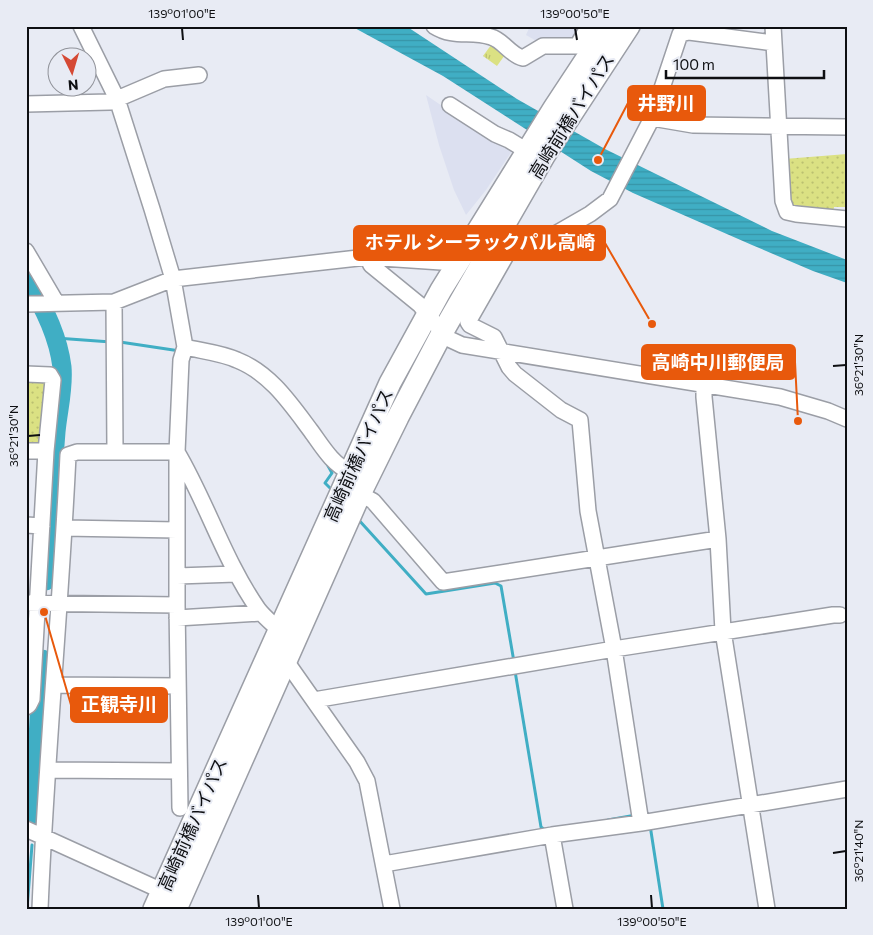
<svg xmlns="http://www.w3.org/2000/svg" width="873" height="935" font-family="Commissioner,'Noto Sans JP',sans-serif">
	<defs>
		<pattern id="grass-tufts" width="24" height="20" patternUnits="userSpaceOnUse" patternTransform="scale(1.25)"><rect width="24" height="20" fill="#dbe183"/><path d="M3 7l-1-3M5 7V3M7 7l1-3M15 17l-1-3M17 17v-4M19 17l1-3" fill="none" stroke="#bbc070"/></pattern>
		<pattern id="park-dots" width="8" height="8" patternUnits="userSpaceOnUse" patternTransform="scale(1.25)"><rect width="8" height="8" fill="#dbe183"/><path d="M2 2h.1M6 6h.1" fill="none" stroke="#bbc070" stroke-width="1.8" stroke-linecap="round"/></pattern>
		<pattern id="water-rules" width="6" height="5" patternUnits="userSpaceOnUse" patternTransform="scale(1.25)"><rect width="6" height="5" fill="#40aec4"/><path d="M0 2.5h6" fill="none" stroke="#3794a7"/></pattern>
	</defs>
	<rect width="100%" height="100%" fill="#e8ebf4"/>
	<path fill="#dce0f0" d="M 530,26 L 583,26 L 572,40 L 540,43 L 526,35 Z
		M 426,95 L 501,146 L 512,151 L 486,190 L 466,215 L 454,190 L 439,145 Z"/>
	<path fill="url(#grass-tufts)" d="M 494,41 L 507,52 L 497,66 L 483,56 Z"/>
	<path fill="url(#park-dots)" d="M 847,154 L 847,207 L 834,207 L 833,213 L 790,208 L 784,159 Z
		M 26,379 L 42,379 L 47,384 L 43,442 L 38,447 L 26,447 Z"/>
	<path fill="url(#water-rules)" d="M 351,26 L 406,26 L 517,99 L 605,149 L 772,231 L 847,260 L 847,283 L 813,271 L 752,245 L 633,193 L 591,171 L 443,76 Z"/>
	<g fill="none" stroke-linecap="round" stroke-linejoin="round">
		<path stroke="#40aec4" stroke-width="3" d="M 56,338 L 111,342
			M 120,342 L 180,351
			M 327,464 L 332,473 L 325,483 L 333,491
			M 357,518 L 426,594 L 495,583 L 501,586 L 514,662
			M 515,671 L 541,827 L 545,830
			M 608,820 L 636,815
			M 650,825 L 663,909
			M 27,909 L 32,845"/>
		<path stroke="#40aec4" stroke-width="19" d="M 26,279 C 43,305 58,335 62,367 C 64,389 58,410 56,432 C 52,482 49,531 46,581
			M 34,820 L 42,659"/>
		<g stroke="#9b9ea6" stroke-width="18">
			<path id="minor" d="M 81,26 L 117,99 L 152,209 L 173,279 L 185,347 L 181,360 L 177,452 L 177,605 L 180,808
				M 434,26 C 455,39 470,30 491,37 C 503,40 510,55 523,58 L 543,46 L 577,46 L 589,26
				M 773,26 L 783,201 L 787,212 L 796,214 L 847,219
				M 26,104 L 110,102 L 164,79 L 199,75
				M 450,105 L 495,134 L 509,140 L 527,151
				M 652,118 L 693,125 L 847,127
				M 26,251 L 56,302
				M 367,257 L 441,262
				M 114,302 L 115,451
				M 26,304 L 114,302 L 173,279 L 367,257 L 371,265 L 420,305 L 447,338 L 462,345 L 780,397 L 828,411 L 847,419
				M 185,347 C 202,351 222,353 237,360 C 270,373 290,403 311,431 C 322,446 332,464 350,472
				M 26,374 L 50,375 L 53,380 L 46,451 L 32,699 L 29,705 L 26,707
				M 704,385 L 704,397 L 718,539 L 723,631 L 767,909
				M 26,451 L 46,451
				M 360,494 L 373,501 L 443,582 L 718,539
				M 26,525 L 42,526
				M 64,528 L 177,530
				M 177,576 L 236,574
				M 26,603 L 177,605
				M 177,618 L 261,613
				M 286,661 L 357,762 L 367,781 L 392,909
				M 54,685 L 178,686
				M 314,700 L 614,649 L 833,615 L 840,615
				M 49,770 L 179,771
				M 641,823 L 614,649 L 588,511 L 580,420 L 561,410 L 515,374 L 509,367 L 494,337 L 470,325 L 468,322 L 508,252 L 513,248 L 557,233 L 590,214 L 610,199 L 652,118 L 680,34 L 689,32 L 774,43
				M 26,829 L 171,895
				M 552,835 L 565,909
				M 384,864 L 552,835 L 641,823 L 847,789
				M 40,909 C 46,757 61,606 68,455 L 77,452 L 177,452 C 207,503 224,560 258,609 C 264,617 273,624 280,631"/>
		</g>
		<g stroke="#9b9ea6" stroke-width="24">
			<path id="highway" d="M 154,909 L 390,383 L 441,290 L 554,108 L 608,26
				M 176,909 L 360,494 L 398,417 L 442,333 L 544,156 L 629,26"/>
		</g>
		<use href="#minor" stroke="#fff" stroke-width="15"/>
		<use href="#highway" stroke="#fff" stroke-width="21"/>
	</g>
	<path fill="none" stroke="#0e0f12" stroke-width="2" d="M 182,28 L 183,40M 575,28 L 577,40M 833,366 L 846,365M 28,436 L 40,435M 833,853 L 846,851M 258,895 L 259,908M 651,895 L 652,908"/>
	<g text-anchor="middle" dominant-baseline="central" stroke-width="4" stroke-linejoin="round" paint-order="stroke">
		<g font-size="18" fill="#0e0f12" stroke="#e8ebf4">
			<text transform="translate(571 116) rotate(-58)">高崎前橋バイパス</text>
			<text transform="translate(358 455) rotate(-66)">高崎前橋バイパス</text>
			<text transform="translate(192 824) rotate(-66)">高崎前橋バイパス</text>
		</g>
	</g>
	<path fill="none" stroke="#e8590c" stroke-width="2" d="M598 160L628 103M652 324L605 243M798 421L795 362M44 612L71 705"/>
	<g fill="#e8590c" stroke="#e8ebf4" stroke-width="2">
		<circle cx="598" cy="160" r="5"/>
		<circle cx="652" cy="324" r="5"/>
		<circle cx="798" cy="421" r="5"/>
		<circle cx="44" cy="612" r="5"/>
	</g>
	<g fill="#e8590c" stroke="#e8590c" stroke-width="2">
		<rect x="628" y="86" width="77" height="34" rx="5"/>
		<rect x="354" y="226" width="251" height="34" rx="5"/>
		<rect x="642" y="345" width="153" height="34" rx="5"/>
		<rect x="71" y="688" width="96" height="34" rx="5"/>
	</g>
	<g font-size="19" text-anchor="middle" font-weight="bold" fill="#fff">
		<text x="666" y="110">井野川</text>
		<text x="480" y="249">ホテル シーラックパル高崎</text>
		<text x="718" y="369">高崎中川郵便局</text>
		<text x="119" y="711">正観寺川</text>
	</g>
	<rect width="873" height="935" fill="none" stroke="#e8ebf4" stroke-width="55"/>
	<g transform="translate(72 72) rotate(175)"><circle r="24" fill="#e8ebf4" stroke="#91939a"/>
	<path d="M0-4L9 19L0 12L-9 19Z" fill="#d54934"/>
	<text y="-8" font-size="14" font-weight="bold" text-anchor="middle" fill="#0e0f12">N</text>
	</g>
	<path d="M666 70v8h158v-8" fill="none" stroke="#0e0f12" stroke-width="2.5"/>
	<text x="673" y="70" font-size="15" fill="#0e0f12" stroke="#e8ebf4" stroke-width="4" paint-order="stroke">100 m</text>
	<rect x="28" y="28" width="818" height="880" fill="none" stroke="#0e0f12" stroke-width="2"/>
	<g font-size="12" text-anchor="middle" fill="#0e0f12">
		<text x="182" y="18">139°01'00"E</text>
		<text x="575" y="18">139°00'50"E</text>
		<text transform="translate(859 365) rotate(-90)" y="4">36°21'30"N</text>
		<text transform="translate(14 436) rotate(-90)" y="4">36°21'30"N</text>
		<text transform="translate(859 851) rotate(-90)" y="4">36°21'40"N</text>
		<text x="259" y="926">139°01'00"E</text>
		<text x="652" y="926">139°00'50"E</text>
	</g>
</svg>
